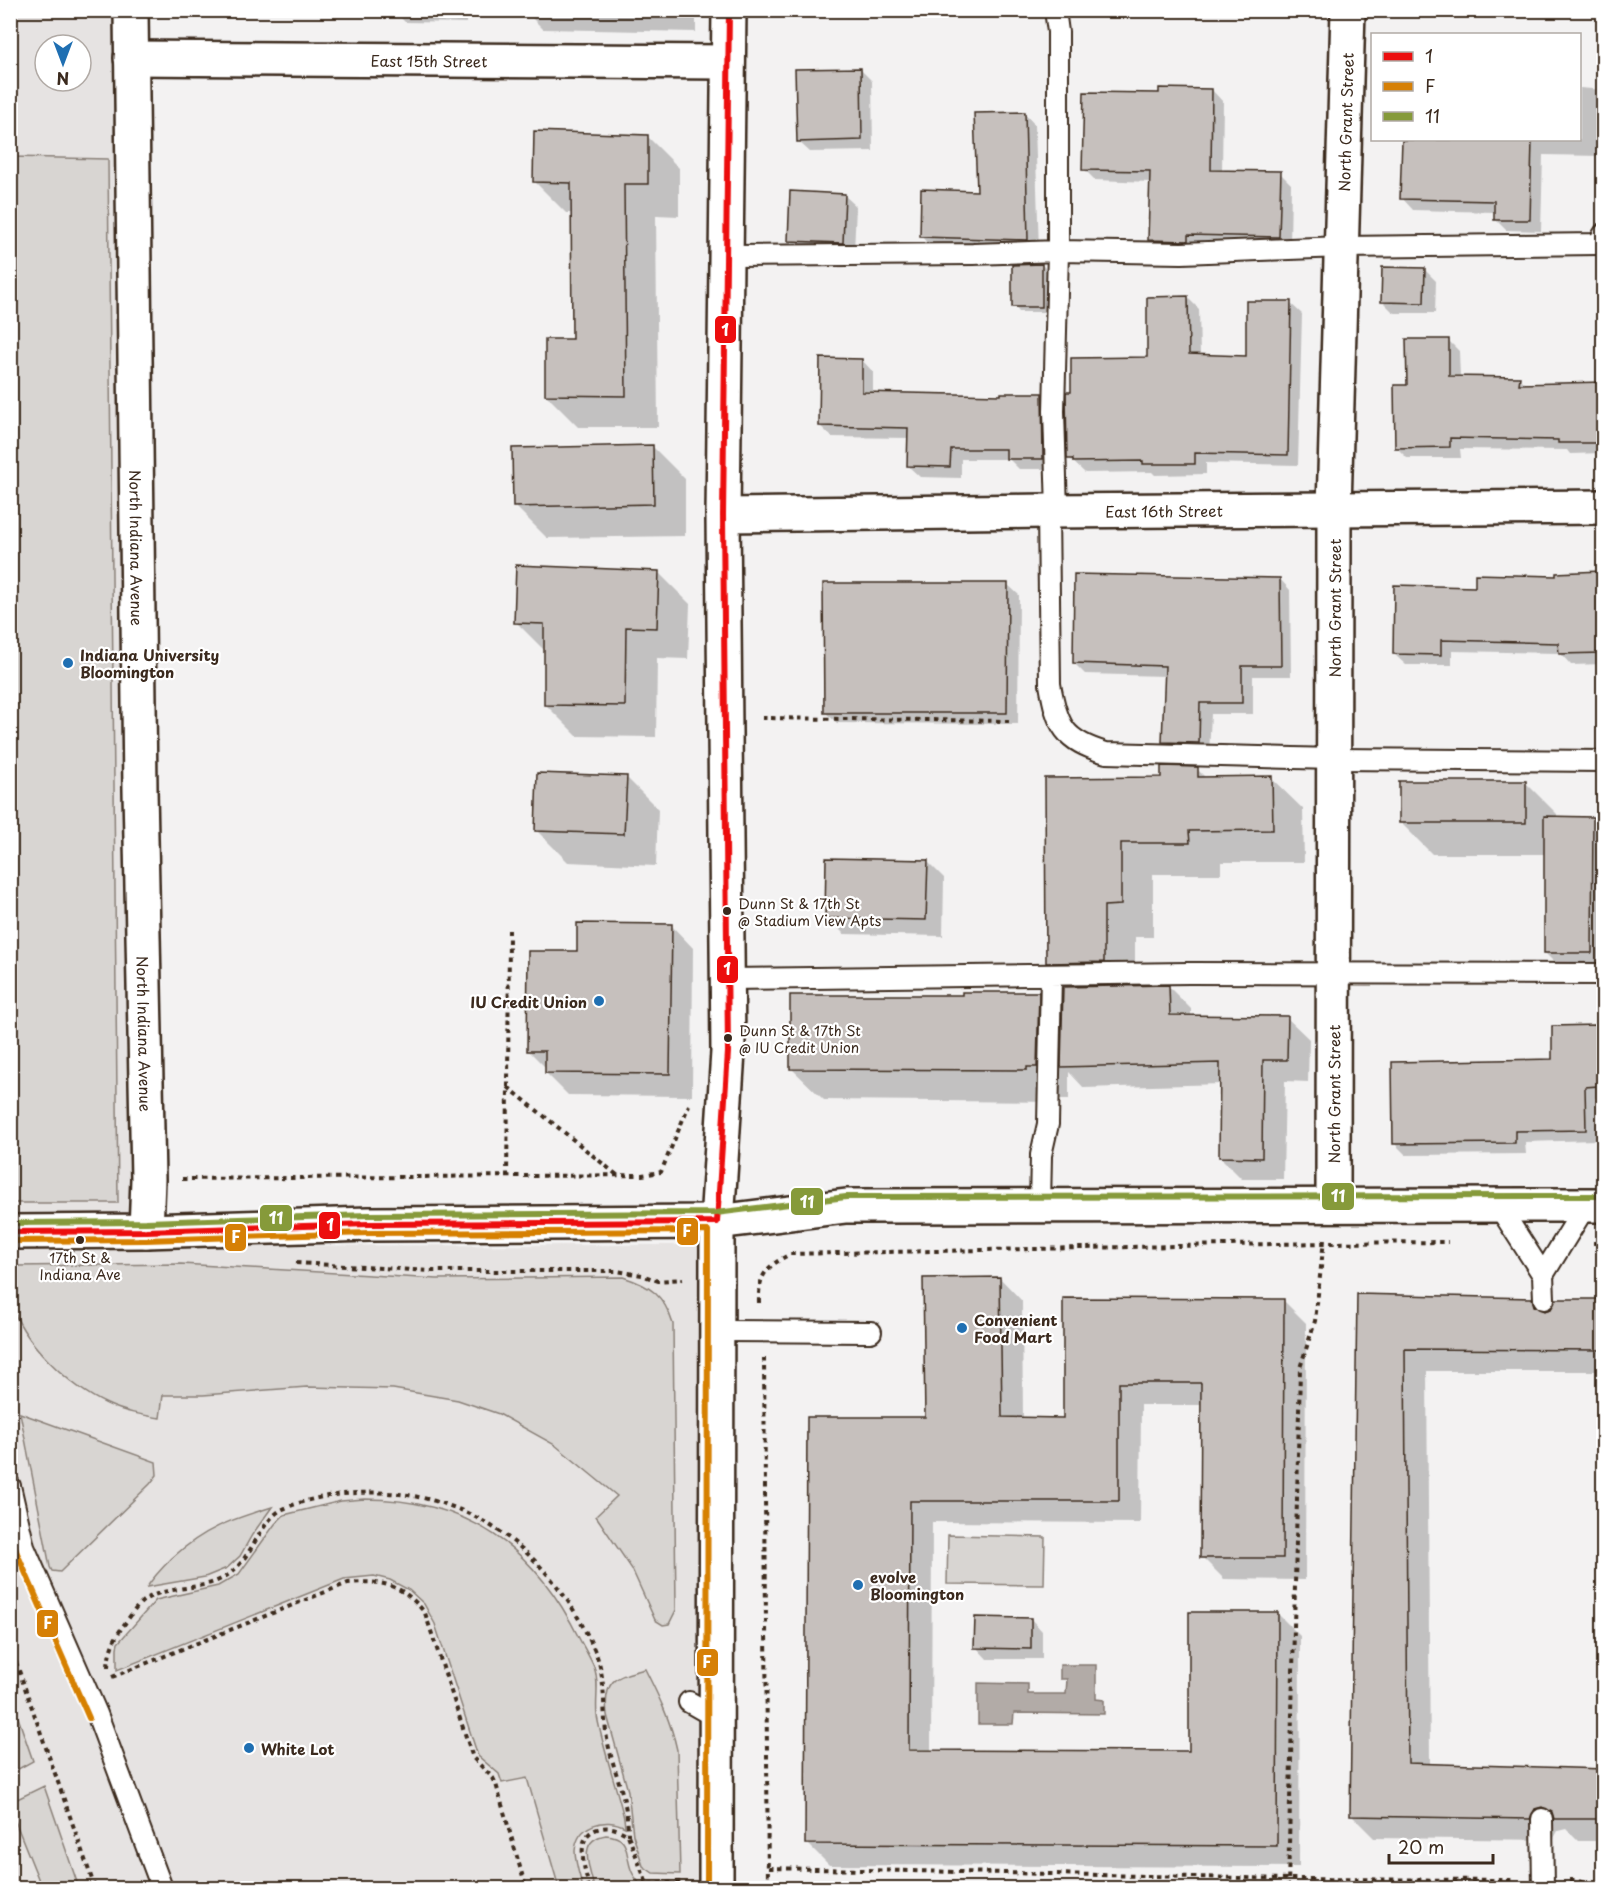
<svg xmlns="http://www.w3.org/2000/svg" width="1614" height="1899" font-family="'Playpen Sans',sans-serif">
	<rect width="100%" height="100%" fill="#f3f2f2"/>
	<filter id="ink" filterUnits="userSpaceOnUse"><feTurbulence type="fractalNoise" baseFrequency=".0167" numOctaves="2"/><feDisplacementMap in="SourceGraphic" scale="12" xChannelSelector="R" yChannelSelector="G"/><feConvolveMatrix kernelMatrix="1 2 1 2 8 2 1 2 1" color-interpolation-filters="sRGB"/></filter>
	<g filter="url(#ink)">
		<path fill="#e6e3e2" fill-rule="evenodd" d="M 11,11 L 120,11 L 132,1246 L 701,1245 L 697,1888 L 11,1888 ZM 45,45 L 81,45 L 81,81 L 45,81 Z"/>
		<path fill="#d8d5d2" stroke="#8a8078" stroke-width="1.5" d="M 11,157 L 108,159 L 118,1203 L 11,1203 Z
			M 181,1264 L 437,1279 L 623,1277 C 651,1286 664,1295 673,1324 L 676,1610 L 669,1624 L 663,1625 L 655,1620 L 632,1569 L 596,1516 L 617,1496 L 555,1445 L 499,1414 L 458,1400 L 393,1389 L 307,1387 L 203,1395 L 163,1395 L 160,1418 C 142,1415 124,1412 107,1404 C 70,1387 21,1341 11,1302 C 8,1292 10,1279 11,1269 L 15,1266 Z
			M 20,1413 L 156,1462 L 157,1475 L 150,1484 L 60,1572 L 52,1571 L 50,1567 Z
			M 364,1499 C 468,1499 534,1547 579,1638 C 584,1648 590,1657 594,1667 C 600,1683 595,1699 597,1716 C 603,1749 616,1785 624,1818 L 625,1827 C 605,1816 577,1825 575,1851 C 575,1863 580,1877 583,1888 L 559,1888 L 527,1778 L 502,1783 L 499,1774 L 478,1756 L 435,1624 L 424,1604 L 409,1590 L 390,1580 L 374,1576 L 344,1579 L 117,1670 L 117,1648 L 118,1643 L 156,1600 L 218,1586 L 239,1574 L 275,1524 L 284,1515 L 341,1501 Z
			M 272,1507 L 252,1535 L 240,1556 L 227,1568 L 205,1577 L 147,1587 C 154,1576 163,1567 172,1558 C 205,1528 230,1520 272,1507 Z
			M 948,1535 L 1045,1537 L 1044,1585 L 947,1584 Z
			M 645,1669 C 658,1695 671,1721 677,1750 L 680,1874 L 653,1873 L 643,1866 L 633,1835 L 628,1791 L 607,1715 C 603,1680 614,1677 645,1669 Z
			M 10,1694 L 33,1761 L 11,1773 L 10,1773 Z
			M 44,1786 L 79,1888 L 42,1888 L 11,1811 L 11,1802 Z
			M 606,1835 C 632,1837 624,1854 632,1872 C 634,1877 638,1880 640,1885 L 631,1888 L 594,1888 C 590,1868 576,1840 606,1835 Z"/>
		<path fill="#b2aba7" stroke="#827770" stroke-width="1.5" d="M 1060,1665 L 1096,1665 L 1096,1699 L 1104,1700 L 1104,1714 L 1014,1713 L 1013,1724 L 978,1724 L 978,1683 L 1028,1684 L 1028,1694 L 1066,1694 L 1067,1679 L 1060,1679 Z"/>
		<path fill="#0003" d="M 393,10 L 466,10 L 466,23 L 405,22 Z
			M 524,10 L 696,10 L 696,32 L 543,29 Z
			M 861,70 L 872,81 L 873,151 L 810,152 L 798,141 Z
			M 1580,88 L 1604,90 L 1604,156 L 1543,155 L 1541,231 L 1506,230 L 1495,219 L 1495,212 L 1413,210 L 1402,198 L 1403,140 L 1580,140 Z
			M 1212,90 L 1223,102 L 1222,171 L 1280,173 L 1291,184 L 1290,248 L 1161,251 L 1149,240 L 1151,182 L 1095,180 L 1084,169 Z
			M 1024,113 L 1035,125 L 1039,251 L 932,248 L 921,236 L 978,192 Z
			M 647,136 L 679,168 L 679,216 L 656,215 L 658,427 L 578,427 L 546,395 L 573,340 L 572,213 L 566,213 L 534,181 Z
			M 844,195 L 856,206 L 854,253 L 801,251 L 790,240 Z
			M 1042,265 L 1047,270 L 1047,312 L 1019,312 L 1014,306 Z
			M 1425,270 L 1436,281 L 1435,313 L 1394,313 L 1383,302 Z
			M 1187,297 L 1199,309 L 1200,356 L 1248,358 L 1290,303 L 1302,314 L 1298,465 L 1206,463 L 1206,474 L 1155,475 L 1152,472 L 1085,473 L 1069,458 L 1149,359 Z
			M 1448,340 L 1459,351 L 1460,377 L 1519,378 L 1526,385 L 1604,384 L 1604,453 L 1570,454 L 1567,450 L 1460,449 L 1461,458 L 1407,458 L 1396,447 L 1408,387 Z
			M 862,360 L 873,372 L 873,393 L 1003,397 L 1042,394 L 1053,405 L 1054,469 L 1019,469 L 1009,459 L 961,459 L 961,478 L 920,477 L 908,466 L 909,438 L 832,437 L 820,426 Z
			M 653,447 L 685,479 L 685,536 L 547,538 L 515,506 Z
			M 658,572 L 690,604 L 688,659 L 657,658 L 656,737 L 577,736 L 545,704 L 546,652 L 516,622 Z
			M 1604,573 L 1604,664 L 1571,665 L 1560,653 L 1452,651 L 1452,665 L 1406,665 L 1394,654 L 1476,589 L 1558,578 L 1557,574 Z
			M 1280,579 L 1290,590 L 1291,676 L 1253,676 L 1253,714 L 1211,714 L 1209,754 L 1174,753 L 1163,742 L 1166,676 L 1085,674 L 1074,663 Z
			M 1007,584 L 1019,595 L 1018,724 L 837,723 L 825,712 Z
			M 1197,769 L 1206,778 L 1271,778 L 1303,809 L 1304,862 L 1221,862 L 1221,874 L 1153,874 L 1153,937 L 1135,937 L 1135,987 L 1169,987 L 1191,1009 L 1191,1016 L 1287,1018 L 1309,1039 L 1308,1082 L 1285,1081 L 1283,1179 L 1242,1179 L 1220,1157 L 1221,1084 L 1084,1088 L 1069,1072 L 1069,1099 L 1059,1099 L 1059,1102 L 824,1100 L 792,1069 L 964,996 L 1038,994 L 1064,1020 L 1073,988 L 1048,962 L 1046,779 L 1162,778 Z
			M 626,777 L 658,809 L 656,866 L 568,862 L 536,830 Z
			M 1525,782 L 1557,814 L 1557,818 L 1592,818 L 1604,830 L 1604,978 L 1570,978 L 1545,953 L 1546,854 L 1432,854 L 1400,822 Z
			M 927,861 L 944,878 L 943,936 L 844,934 L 827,917 Z
			M 671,925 L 693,948 L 692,1096 L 568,1095 L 546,1073 L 546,1068 L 529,1051 L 578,953 Z
			M 1596,1027 L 1604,1035 L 1604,1097 L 1595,1098 L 1596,1140 L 1525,1142 L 1526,1154 L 1406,1155 L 1395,1144 L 1554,1061 Z
			M 1000,1278 L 1022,1301 L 1023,1419 L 1064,1419 L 1065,1300 L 1284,1301 L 1306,1323 L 1305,1580 L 1224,1579 L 1202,1557 L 1203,1405 L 1141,1405 L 1140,1523 L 932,1522 L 931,1752 L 1190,1753 L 1278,1614 L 1300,1636 L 1299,1867 L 829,1865 L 807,1843 L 927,1419 Z
			M 1359,1295 L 1531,1300 L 1544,1313 L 1604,1301 L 1604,1371 L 1427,1371 L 1430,1766 L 1601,1771 L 1604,1732 L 1604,1841 L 1578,1841 L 1566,1829 L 1558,1831 L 1553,1840 L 1374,1838 L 1352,1816 Z
			M 1031,1619 L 1042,1631 L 1042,1659 L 987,1659 L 976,1647 Z"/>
		<path fill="#c6c0bd" stroke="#3b2a1e" stroke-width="1.5" d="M 861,68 L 862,140 L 797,142 L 795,69 Z
			M 1159,88 L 1212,89 L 1211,170 L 1281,171 L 1279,237 L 1188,235 L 1188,241 L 1148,240 L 1150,171 L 1082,170 L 1084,92 L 1159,93 Z
			M 1025,112 L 1028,240 L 920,237 L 921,189 L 977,191 L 974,113 Z
			M 534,131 L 648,135 L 648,184 L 624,184 L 626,396 L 545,395 L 545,339 L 572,339 L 571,183 L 533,182 Z
			M 1402,140 L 1532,140 L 1530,220 L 1494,220 L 1494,201 L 1400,199 Z
			M 790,191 L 845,194 L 843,243 L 788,241 Z
			M 1042,264 L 1042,307 L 1012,307 L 1012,265 Z
			M 1382,267 L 1425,268 L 1424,303 L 1381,302 Z
			M 1188,296 L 1189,354 L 1246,356 L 1246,301 L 1291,301 L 1288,455 L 1195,453 L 1195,464 L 1143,464 L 1143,461 L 1073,462 L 1073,459 L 1067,459 L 1066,392 L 1071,392 L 1071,358 L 1147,357 L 1147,297 Z
			M 1406,339 L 1449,339 L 1449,376 L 1520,377 L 1519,384 L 1604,382 L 1604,443 L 1558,443 L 1558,440 L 1450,438 L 1450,447 L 1395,448 L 1394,385 L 1407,385 Z
			M 820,358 L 862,359 L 862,392 L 1001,395 L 1001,393 L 1042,393 L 1043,459 L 1006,459 L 1006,449 L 951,449 L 950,467 L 907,466 L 908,428 L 819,426 Z
			M 653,445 L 654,504 L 513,507 L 512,448 Z
			M 516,565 L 659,571 L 657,628 L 626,627 L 625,706 L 544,705 L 544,624 L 514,623 Z
			M 1601,571 L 1603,653 L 1559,654 L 1558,643 L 1441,640 L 1441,655 L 1393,654 L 1394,585 L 1475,587 L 1475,574 L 1556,576 L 1556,573 Z
			M 1074,574 L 1280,578 L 1281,666 L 1242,666 L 1242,703 L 1200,703 L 1199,743 L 1162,742 L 1165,666 L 1073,663 Z
			M 823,583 L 1008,583 L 1007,713 L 824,713 Z
			M 1161,766 L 1198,767 L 1198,777 L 1272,776 L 1273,830 L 1189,831 L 1190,843 L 1121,843 L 1121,905 L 1104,906 L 1104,962 L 1046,963 L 1045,778 L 1161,777 Z
			M 537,773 L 627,776 L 624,834 L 535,831 Z
			M 1399,781 L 1526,781 L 1526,823 L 1399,823 Z
			M 1544,816 L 1593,817 L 1592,953 L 1544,953 Z
			M 826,858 L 928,860 L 926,920 L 825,918 Z
			M 577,923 L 672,924 L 670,1074 L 545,1073 L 545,1051 L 527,1051 L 528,951 L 577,951 Z
			M 1169,985 L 1170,1015 L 1288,1016 L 1287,1060 L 1263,1060 L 1262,1158 L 1219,1157 L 1220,1063 L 1061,1067 L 1063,987 Z
			M 962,992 L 1039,992 L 1037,1067 L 1027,1067 L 1027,1070 L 790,1069 L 790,995 L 962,995 Z
			M 1596,1025 L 1598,1086 L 1585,1087 L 1586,1130 L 1515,1131 L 1515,1143 L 1393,1144 L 1392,1062 L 1552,1059 L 1552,1026 Z
			M 1000,1277 L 1002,1417 L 1063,1418 L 1063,1298 L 1284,1299 L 1283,1558 L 1200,1558 L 1201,1383 L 1119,1383 L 1119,1501 L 910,1501 L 909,1750 L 1189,1751 L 1189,1612 L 1278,1612 L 1277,1846 L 805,1844 L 807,1417 L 925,1417 L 923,1278 Z
			M 1357,1294 L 1532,1298 L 1534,1306 L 1544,1311 L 1551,1309 L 1556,1299 L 1604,1299 L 1604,1350 L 1405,1349 L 1408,1763 L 1604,1769 L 1604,1819 L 1554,1819 L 1552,1812 L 1542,1807 L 1535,1809 L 1530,1819 L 1350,1816 Z
			M 975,1617 L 1031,1618 L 1031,1649 L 974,1648 Z"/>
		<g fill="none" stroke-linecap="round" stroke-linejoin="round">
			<g stroke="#3b2a1e" stroke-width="24">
				<path id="service" d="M 1055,10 L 1058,32 L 1058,251 L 1054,411 L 1057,511
					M 727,256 L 973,254 L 1058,251 L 1182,253 L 1342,247 L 1598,244 L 1604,234
					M 1048,511 L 1050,684 C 1057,726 1064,741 1106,753 L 1334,759 L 1604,761
					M 728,979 L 1189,973 L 1604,974
					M 1040,1205 L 1041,1155 L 1048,1124 L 1051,975
					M 1498,1205 L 1543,1275 L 1586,1205
					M 1543,1275 L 1544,1299
					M 717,1331 L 871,1332
					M 10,1486 L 24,1547 L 97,1714 L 162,1888
					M 689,1702 L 717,1718
					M 1542,1819 L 1543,1888"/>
			</g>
			<g stroke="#3b2a1e" stroke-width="38">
				<g id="minor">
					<path id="s1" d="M 131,58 L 728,62"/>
					<path id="s2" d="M 723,515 L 1048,511 L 1604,507"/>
					<path id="s3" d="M 1333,1205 L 1334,508 L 1348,10"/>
				</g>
			</g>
			<g stroke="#3b2a1e" stroke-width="38">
				<g id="tertiary">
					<path id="s4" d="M 131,10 L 140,790 L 148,1179 L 146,1231"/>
					<path d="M 716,1888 L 717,1222 L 728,1052 L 723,515 L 729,10"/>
				</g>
			</g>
			<g stroke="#3b2a1e" stroke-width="38">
				<path id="secondary" d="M 10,1232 L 146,1231 L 369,1224 L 717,1222 L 846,1206 L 1604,1205"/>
			</g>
			<path stroke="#3b2a1e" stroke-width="4" stroke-dasharray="4.5 4.5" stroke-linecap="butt" d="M 762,718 L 1009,721
				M 508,1087 L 509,930
				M 507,1177 L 508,1087 L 617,1175
				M 182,1179 L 642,1175 L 661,1172 L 689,1105
				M 1593,1243 L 1604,1243
				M 296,1263 L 431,1271 L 616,1271 L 642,1275 L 658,1281 L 683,1279
				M 759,1303 C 758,1275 766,1267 790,1254 L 1324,1243 L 1448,1242
				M 764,1358 L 768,1888
				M 10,1645 L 95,1888
				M 108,1667 C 109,1650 114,1639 123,1626 C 129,1618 136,1607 143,1601 C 166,1585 197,1591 221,1579 C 252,1564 258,1521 283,1509 C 305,1499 334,1494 358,1493 C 468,1486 555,1555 596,1654 C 608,1684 601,1717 609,1748 C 617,1781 628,1800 628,1835
				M 112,1677 L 348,1583 C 383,1580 402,1584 425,1613 L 473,1758 L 493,1778 L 496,1784 L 526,1888
				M 769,1868 L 1288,1879 L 1515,1880
				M 1570,1880 L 1576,1880 L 1596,1888
				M 589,1888 C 585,1868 572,1834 601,1828 C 611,1826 620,1830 628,1835 L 647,1884
				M 641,1888 L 647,1884 L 683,1882
				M 1288,1888 L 1300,1368 L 1315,1321 L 1324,1240
				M 1366,1888 L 1366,1880"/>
			<use href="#service" stroke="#fff" stroke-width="20"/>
			<use href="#minor" stroke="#fff" stroke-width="33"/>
			<use href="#tertiary" stroke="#fff" stroke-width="33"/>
			<use href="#secondary" stroke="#fff" stroke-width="33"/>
			<g stroke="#fff" stroke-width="10">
				<path id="bus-1" d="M 10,1232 L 146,1231 L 369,1224 L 717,1222 L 728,1052 L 723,515 L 729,10"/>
			</g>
			<g stroke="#fff" stroke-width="10">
				<path id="bus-2" d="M 10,1241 L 146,1240 L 369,1233 L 708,1231 L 707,1888
					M 10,1528 L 16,1551 L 89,1718"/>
			</g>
			<g stroke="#fff" stroke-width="10">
				<path id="bus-3" d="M 10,1223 L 146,1222 L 369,1215 L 716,1213 L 846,1197 L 1604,1196"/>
			</g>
			<use href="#bus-1" stroke="#ec0e0e" stroke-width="6"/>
			<use href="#bus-2" stroke="#d68006" stroke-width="6"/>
			<use href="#bus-3" stroke="#869a3a" stroke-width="6"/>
		</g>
	</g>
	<g fill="#1f6fb2" stroke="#fff" stroke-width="2">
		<circle cx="68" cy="663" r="6"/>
		<circle cx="599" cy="1001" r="6"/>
		<circle cx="962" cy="1328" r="6"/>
		<circle cx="858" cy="1585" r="6"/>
		<circle cx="249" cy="1748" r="6"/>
	</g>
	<g fill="#3b2a1e" stroke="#fff" stroke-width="2">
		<circle cx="727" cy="911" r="5"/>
		<circle cx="728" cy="1038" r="5"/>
		<circle cx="80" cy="1240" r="5"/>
	</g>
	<g text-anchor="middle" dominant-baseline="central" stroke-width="4.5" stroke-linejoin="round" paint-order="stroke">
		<g font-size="14" fill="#3b2a1e" stroke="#fff" text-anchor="start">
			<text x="738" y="903">Dunn St &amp; 17th St<tspan x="738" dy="17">@ Stadium View Apts</tspan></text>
			<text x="739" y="1030">Dunn St &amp; 17th St<tspan x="739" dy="17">@ IU Credit Union</tspan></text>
			<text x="80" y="1257" text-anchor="middle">17th St &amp;<tspan x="80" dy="17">Indiana Ave</tspan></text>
		</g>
		<g font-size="15" fill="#3b2a1e" stroke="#fff">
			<text stroke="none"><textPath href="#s1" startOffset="298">East 15th Street</textPath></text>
			<text stroke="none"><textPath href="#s3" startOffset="1083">North Grant Street</textPath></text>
			<text stroke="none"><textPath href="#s2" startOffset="441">East 16th Street</textPath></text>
			<text stroke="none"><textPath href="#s4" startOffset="538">North Indiana Avenue</textPath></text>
			<text stroke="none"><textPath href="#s3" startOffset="597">North Grant Street</textPath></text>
			<text stroke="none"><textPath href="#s4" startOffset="1024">North Indiana Avenue</textPath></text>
			<text stroke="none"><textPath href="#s3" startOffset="111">North Grant Street</textPath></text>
		</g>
		<g font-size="15" font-weight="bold" fill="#3b2a1e" stroke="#fff" text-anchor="start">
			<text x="80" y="654">Indiana University<tspan x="80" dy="17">Bloomington</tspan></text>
			<text x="587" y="1001" text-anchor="end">IU Credit Union</text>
			<text x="974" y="1319">Convenient<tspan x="974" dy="17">Food Mart</tspan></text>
			<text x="870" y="1576">evolve<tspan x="870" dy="17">Bloomington</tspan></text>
			<text x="261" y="1748">White Lot</text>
		</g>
	</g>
	<g stroke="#fff" stroke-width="2">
		<rect x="714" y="315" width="23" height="29" rx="6" fill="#ec0e0e"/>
		<rect x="716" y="955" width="23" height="29" rx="6" fill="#ec0e0e"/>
		<rect x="1321" y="1182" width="34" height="29" rx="6" fill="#869a3a"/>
		<rect x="790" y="1187" width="34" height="29" rx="6" fill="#869a3a"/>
		<rect x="259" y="1204" width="34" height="28" rx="6" fill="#869a3a"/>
		<rect x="318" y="1211" width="23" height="29" rx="6" fill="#ec0e0e"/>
		<rect x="676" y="1217" width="23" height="29" rx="6" fill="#d68006"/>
		<rect x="224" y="1223" width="23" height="29" rx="6" fill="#d68006"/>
		<rect x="36" y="1609" width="23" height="29" rx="6" fill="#d68006"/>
		<rect x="696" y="1648" width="23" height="29" rx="6" fill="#d68006"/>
	</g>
	<g font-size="16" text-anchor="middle" font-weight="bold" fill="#fff">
		<text x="725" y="336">1</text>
		<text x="727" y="975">1</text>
		<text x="1338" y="1202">11</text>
		<text x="807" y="1208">11</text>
		<text x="276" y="1224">11</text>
		<text x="330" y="1231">1</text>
		<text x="687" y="1237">F</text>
		<text x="236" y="1243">F</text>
		<text x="48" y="1629">F</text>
		<text x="707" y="1668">F</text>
	</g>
	<rect width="1614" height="1899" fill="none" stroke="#fff" stroke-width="36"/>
	<rect x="18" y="18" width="1578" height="1863" fill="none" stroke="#3b2a1e" stroke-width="2" filter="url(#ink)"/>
	<rect x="1371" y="33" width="210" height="108" fill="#ffffff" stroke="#b1aaa5" stroke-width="1.5"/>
	<rect x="1383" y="52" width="30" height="9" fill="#ec0e0e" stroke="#b1aaa5" stroke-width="1.5"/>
	<text x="1425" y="63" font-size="18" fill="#3b2a1e">1</text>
	<rect x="1383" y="82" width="30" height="9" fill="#d68006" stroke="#b1aaa5" stroke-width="1.5"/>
	<text x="1425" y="93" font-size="18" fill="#3b2a1e">F</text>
	<rect x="1383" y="112" width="30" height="9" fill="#869a3a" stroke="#b1aaa5" stroke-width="1.5"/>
	<text x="1425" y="123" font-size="18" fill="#3b2a1e">11</text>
	<g transform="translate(63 63) rotate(180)"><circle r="28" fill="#ffffff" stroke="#b1aaa5" stroke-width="1.5"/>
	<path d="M0-4.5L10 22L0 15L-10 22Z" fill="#1f6fb2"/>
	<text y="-9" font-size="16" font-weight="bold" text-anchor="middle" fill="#3b2a1e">N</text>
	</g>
	<path d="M1389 1854v9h104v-9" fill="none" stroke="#3b2a1e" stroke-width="3"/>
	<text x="1398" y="1854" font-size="18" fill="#3b2a1e" stroke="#ffffff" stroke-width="4.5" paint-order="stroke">20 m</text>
</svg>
